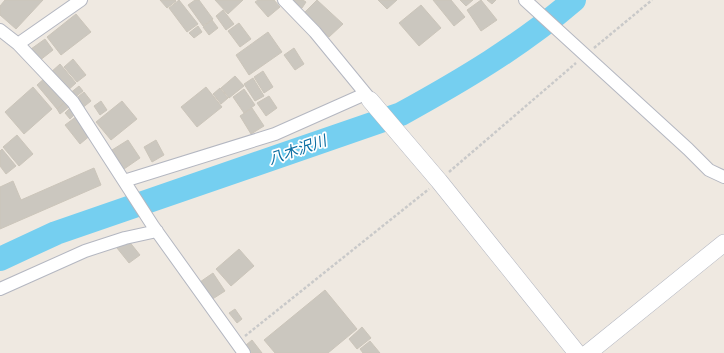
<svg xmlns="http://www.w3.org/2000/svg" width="724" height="353" font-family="'Open Sans','Noto Sans JP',sans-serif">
	<rect width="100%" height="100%" fill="#efe9e1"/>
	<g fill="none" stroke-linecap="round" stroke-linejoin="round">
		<path stroke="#75cff0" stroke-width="24" d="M 0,259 L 56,233 L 401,114 C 461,81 522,45 574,0"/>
	</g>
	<path fill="#cbc7bf" stroke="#cbc5ba" d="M 5,0 L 43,0 L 16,29 L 0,15 L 0,6 Z
		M 160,0 L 175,0 L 176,1 L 167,8 Z
		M 179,0 L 198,24 L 187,32 L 169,8 Z
		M 195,0 L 199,0 L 213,19 L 203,26 L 188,5 Z
		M 215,0 L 243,0 L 228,14 Z
		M 258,0 L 274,0 L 280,7 L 268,17 L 255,2 Z
		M 294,0 L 303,0 L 306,2 L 302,8 Z
		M 317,0 L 343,24 L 329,37 L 304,13 Z
		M 378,0 L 397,0 L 387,9 Z
		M 433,0 L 451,0 L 465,17 L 454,26 Z
		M 460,0 L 473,0 L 466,6 Z
		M 481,0 L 497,20 L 481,31 L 467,10 Z
		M 487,0 L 496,0 L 492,4 Z
		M 421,5 L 441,28 L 419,46 L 399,23 Z
		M 223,10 L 234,24 L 226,30 L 216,16 Z
		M 76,14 L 91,32 L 61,55 L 47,37 Z
		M 212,20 L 218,28 L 209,35 L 203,27 Z
		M 239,23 L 251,39 L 240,47 L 228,31 Z
		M 198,26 L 202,32 L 194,38 L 189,33 Z
		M 268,32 L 282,52 L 249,75 L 236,55 Z
		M 45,39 L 53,50 L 39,61 L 31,49 Z
		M 294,48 L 304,64 L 295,70 L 284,55 Z
		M 73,59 L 86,75 L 77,82 L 64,67 Z
		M 60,64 L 76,83 L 66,92 L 50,73 Z
		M 263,71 L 273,87 L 264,93 L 254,77 Z
		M 235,76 L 244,86 L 229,98 L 221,88 Z
		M 46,77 L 66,101 L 57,109 L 37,85 Z
		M 253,78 L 264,96 L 255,101 L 244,84 Z
		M 79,86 L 83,91 L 73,99 L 69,94 Z
		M 33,87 L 52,109 L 24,134 L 5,112 Z
		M 206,87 L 222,107 L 197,127 L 181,107 Z
		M 220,88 L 228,98 L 221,104 L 213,94 Z
		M 244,89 L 255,105 L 244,113 L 233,97 Z
		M 84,92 L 91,101 L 81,109 L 74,100 Z
		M 269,96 L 277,108 L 266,116 L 257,103 Z
		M 66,101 L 70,106 L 60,114 L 57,109 Z
		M 101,101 L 107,110 L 100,115 L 94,106 Z
		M 122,101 L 137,119 L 111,140 L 96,122 Z
		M 71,107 L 76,113 L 70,119 L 65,113 Z
		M 252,108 L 264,126 L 251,134 L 240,116 Z
		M 77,116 L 92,134 L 80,144 L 65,125 Z
		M 17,135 L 33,154 L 19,166 L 3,147 Z
		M 128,140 L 140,158 L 124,169 L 112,150 Z
		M 156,140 L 164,155 L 152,162 L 144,147 Z
		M 2,149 L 16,166 L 6,174 L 0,166 L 0,151 Z
		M 94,168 L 101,185 L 0,229 L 0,187 L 13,181 L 21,200 Z
		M 128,240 L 140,255 L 129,263 L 117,248 Z
		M 239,249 L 254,266 L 231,286 L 216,269 Z
		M 213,273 L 225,291 L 211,300 L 200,282 Z
		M 325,290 L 357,329 L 328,353 L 275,353 L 264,340 Z
		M 235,309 L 242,319 L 237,323 L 229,313 Z
		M 362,327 L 371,338 L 357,349 L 349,339 Z
		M 252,340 L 262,353 L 252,353 L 246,345 Z
		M 370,341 L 380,353 L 363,353 L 360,349 Z"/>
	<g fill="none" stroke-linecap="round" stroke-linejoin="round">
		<g stroke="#b4b7c1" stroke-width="14">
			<path id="street" d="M 284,0 L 315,32 L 370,99
				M 525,0 L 688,149 L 709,170 L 724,177
				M 0,30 L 18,44 L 73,102 L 153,226 L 244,353
				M 18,44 L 81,0
				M 124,181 L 275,134 L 365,94
				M 0,289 L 85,251 L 125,238 L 157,231"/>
		</g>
		<g stroke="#b4b7c1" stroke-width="18">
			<path id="secondary" d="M 370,100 L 439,181 L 577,353
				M 588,353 L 724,243"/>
		</g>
		<path stroke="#c9c9c9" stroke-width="2.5" stroke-dasharray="3 2" stroke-linecap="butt" d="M 594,48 L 652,0
			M 449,172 L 576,63
			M 245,336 L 429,189"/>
		<use href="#street" stroke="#fff" stroke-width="12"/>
		<use href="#secondary" stroke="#fff" stroke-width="17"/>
	</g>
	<g text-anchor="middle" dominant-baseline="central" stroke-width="3.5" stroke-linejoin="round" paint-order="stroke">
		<g font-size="15" font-style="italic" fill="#0d6fa3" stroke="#fff">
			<text transform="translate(297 149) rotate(-19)">八木沢川</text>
		</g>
	</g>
</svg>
